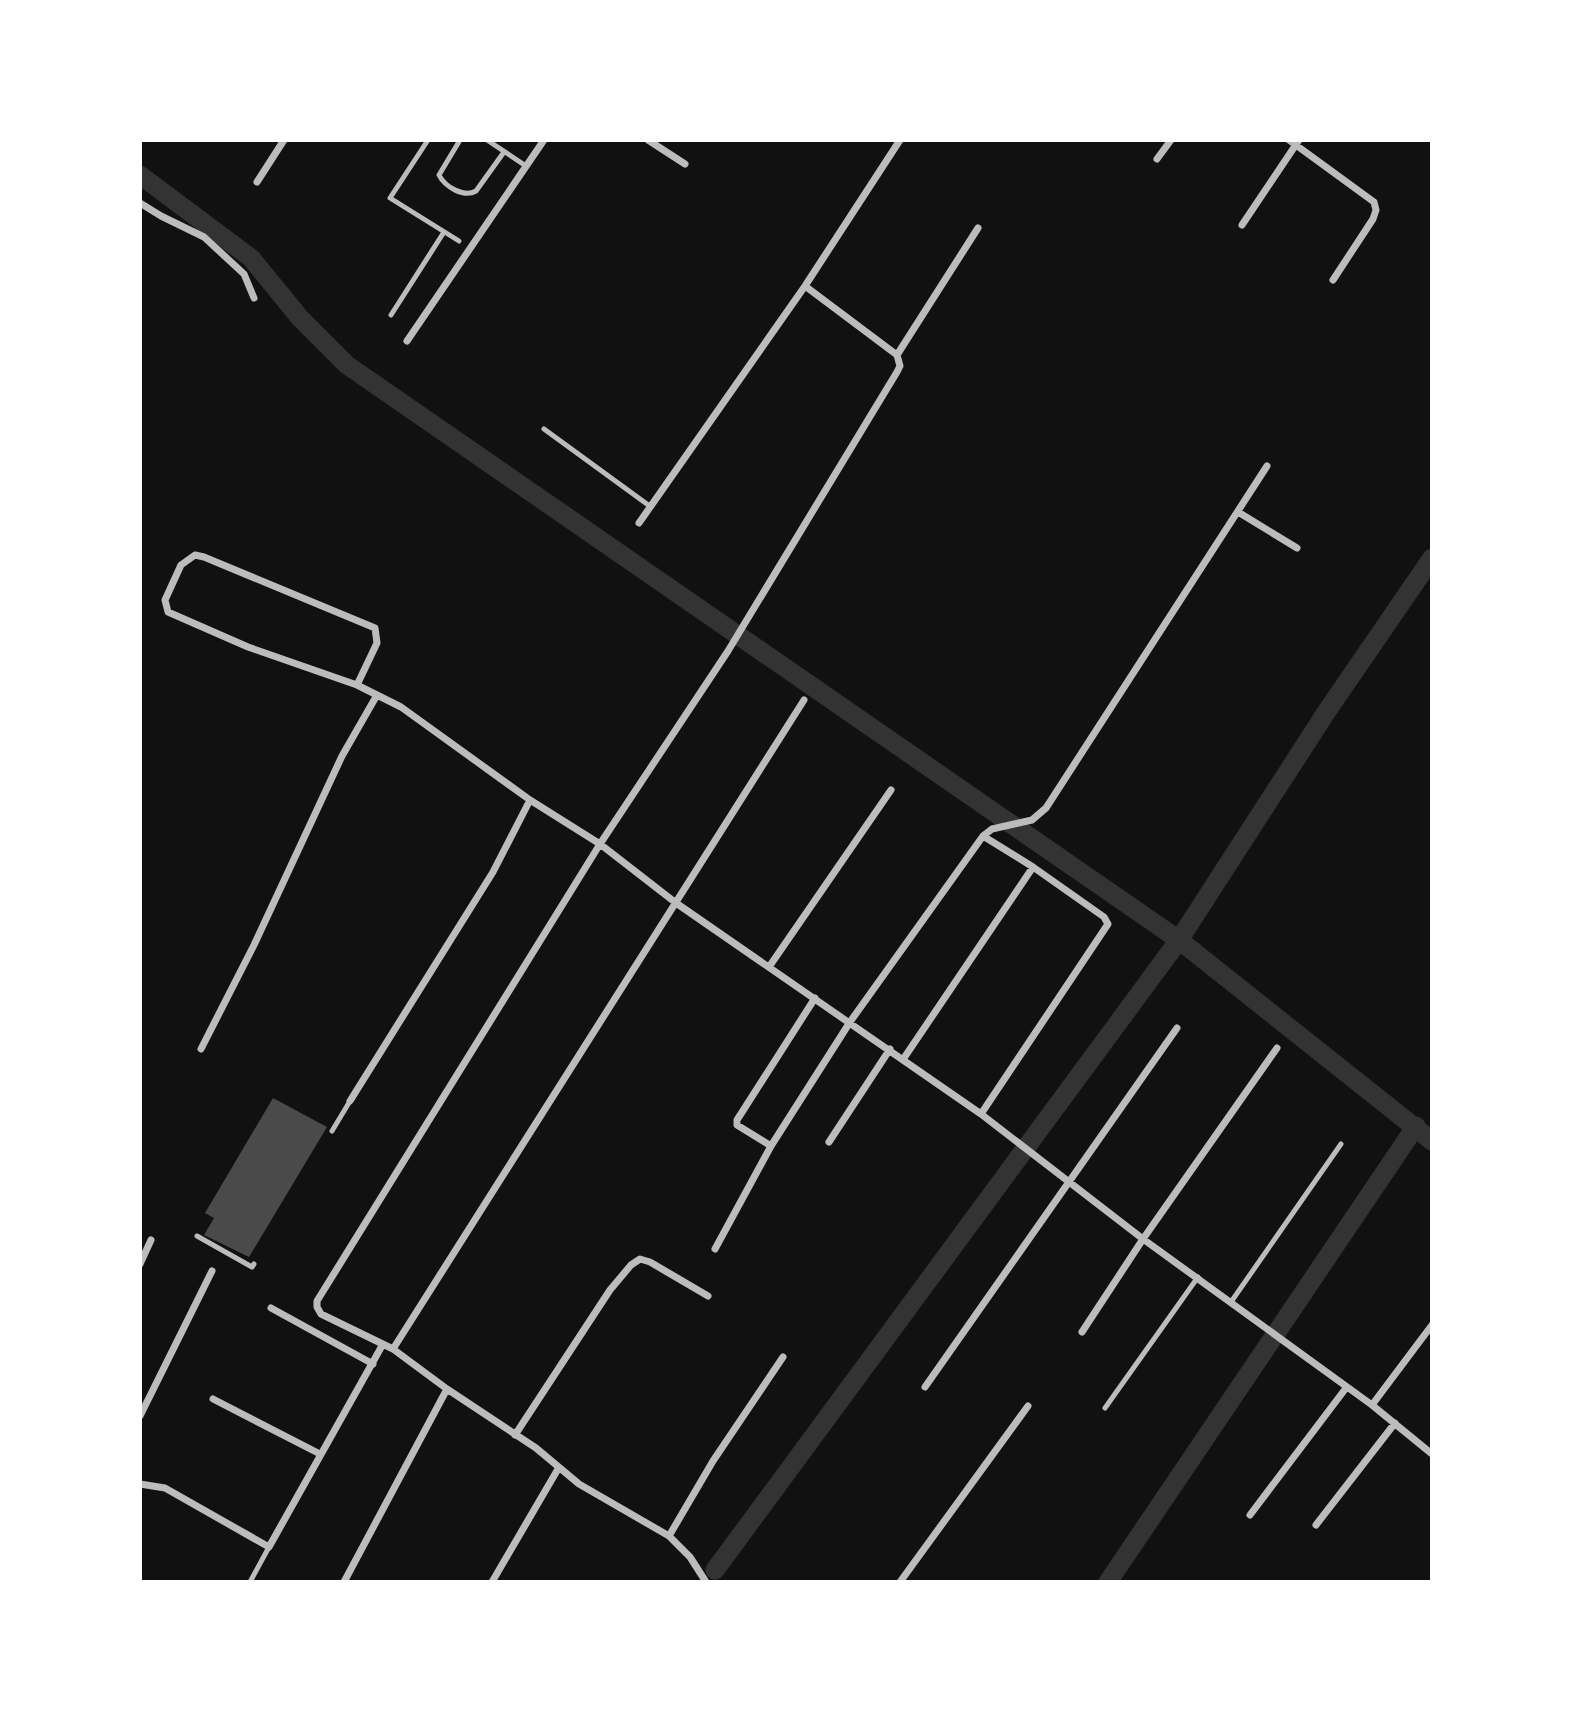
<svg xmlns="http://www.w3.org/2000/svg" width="1572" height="1722" font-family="Inter,sans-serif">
	<rect width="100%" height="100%" fill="#111"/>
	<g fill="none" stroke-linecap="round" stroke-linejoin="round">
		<path stroke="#333" stroke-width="19" d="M 140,175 L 251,258 L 300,318 L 347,365 L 1179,940 L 1432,1141
			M 715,1570 L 1179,940 L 1327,711 L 1432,558
			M 1108,1582 L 1416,1126"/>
	</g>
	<path fill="#4a4a4a" d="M 273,1098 L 327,1127 L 249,1257 L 204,1235 L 214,1218 L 205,1213 Z"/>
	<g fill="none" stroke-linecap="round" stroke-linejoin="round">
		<path stroke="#bcbcbc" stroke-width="5" d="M 428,140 L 390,198 L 459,241
			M 460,140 L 439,175 C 445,187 464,198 476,191 L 504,152
			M 487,140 L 526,166
			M 391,315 L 444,232
			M 544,429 L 651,507
			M 332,1131 L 350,1101
			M 197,1236 L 252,1267 L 254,1264
			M 1231,1302 L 1341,1144
			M 1105,1408 L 1198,1277
			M 250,1582 L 269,1547"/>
		<path stroke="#bcbcbc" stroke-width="7" d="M 648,140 L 685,164
			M 1289,140 L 1374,202 L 1376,210 L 1373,219 L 1333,280
			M 1157,159 L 1171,140
			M 257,182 L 284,140
			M 140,203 L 161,216 L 204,237 L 244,274 L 254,298
			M 1242,225 L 1299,140
			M 407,341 L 544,140
			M 897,355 L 978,228
			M 1238,512 L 1297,548
			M 639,523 L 805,286 L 900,140
			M 357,685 L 377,643 L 375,628 L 204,557 L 195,555 L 181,565 L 165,600 L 168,612 L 248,647 L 357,685 L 401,707 L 530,800 L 600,844 L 676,903 L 981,1114 L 1143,1239 L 1372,1405 L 1432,1454
			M 769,967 L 891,790
			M 201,1049 L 254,945 L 342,756 L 377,695
			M 904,1058 L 1033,867
			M 350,1101 L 493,872 L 530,800
			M 981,1114 L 1108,924 L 1104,917 L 1033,867 L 983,836
			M 829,1142 L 890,1049
			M 771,1146 L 737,1125 L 737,1120 L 815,998
			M 715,1249 L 771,1146 L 850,1022 L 983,836 L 992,829 L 1032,820 L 1046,808 L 1267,466
			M 140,1264 L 151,1240
			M 271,1308 L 373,1364
			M 1082,1332 L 1143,1239 L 1277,1048
			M 393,1349 L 804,700
			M 925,1387 L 1177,1028
			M 213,1399 L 320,1454
			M 1372,1405 L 1432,1325
			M 140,1416 L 212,1271
			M 515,1435 L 610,1290 L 631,1265 L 640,1259 L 650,1262 L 708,1296
			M 140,1484 L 165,1488 L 269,1547 L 383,1344
			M 1250,1515 L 1346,1388
			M 1316,1525 L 1395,1423
			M 669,1536 L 713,1461 L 783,1357
			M 344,1582 L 447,1389
			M 492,1582 L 558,1469
			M 706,1582 L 690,1557 L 669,1536 L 579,1484 L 536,1448 L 447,1389 L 393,1349 L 321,1314 L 317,1307 L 317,1301 L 600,844 L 728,651 L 897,372 L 900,366 L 897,355 L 805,286
			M 900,1582 L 1028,1406"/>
	</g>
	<rect width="1572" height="1722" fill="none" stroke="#ffffff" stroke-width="284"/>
</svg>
